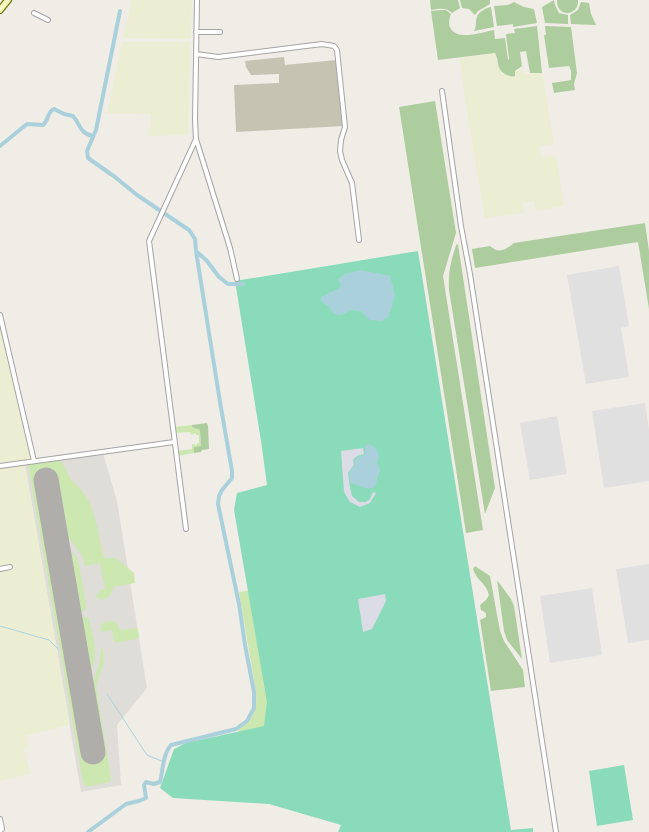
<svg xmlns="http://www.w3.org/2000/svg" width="649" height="832" font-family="'Varela Round',sans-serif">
	<rect width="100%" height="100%" fill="#f0ede7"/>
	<path fill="#dfddd8" d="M 103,453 L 117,501 L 147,688 L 117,725 L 121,785 L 81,792 L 25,464 Z"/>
	<path fill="#c5c4b3" d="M 284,57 L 285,65 L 336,60 L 344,126 L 236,132 L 234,85 L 279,83 L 279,74 L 251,75 L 246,67 L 245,61 Z"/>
	<path fill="#eceed4" d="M 132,0 L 192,0 L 191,39 L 123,38 Z
		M 122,42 L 190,42 L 188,135 L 149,136 L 151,114 L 107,113 Z
		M 495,53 L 497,56 L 497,64 L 515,71 L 523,69 L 525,74 L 542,73 L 554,144 L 540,146 L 542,157 L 556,155 L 564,206 L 536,211 L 534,201 L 523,203 L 524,213 L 485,218 L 472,144 L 459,58 Z
		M 0,322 L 32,459 L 0,464 Z
		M 25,464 L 70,725 L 26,736 L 29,748 L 24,749 L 31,774 L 0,781 L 0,467 Z"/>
	<path fill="#cde7b0" d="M 192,425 L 192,427 L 200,430 L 201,446 L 194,447 L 194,453 L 178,456 L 177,451 L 192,449 L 192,444 L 197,445 L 197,443 L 199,443 L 199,435 L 196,435 L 196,433 L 191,435 L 190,432 L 175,433 L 174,427 Z
		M 59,460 C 66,465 66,472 70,478 C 74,484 80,487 83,492 C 96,509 99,538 104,558 L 116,558 L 134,573 L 135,583 L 113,587 C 113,596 102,605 95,595 L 99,594 L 99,591 L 105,589 L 100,563 L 85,566 L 82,555 L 59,526 L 51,478 L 40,480 L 87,755 L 99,753 L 89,693 L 99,664 L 101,649 L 103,648 L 104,663 L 96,685 L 111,779 L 109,782 L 91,786 L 86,786 L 83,782 L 28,464 Z
		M 66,545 L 78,559 L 86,605 L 86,610 L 81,612 L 76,612 L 74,610 L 63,547 Z
		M 257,589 L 302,704 L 240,742 L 238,729 C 254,719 257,710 256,692 L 239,592 Z
		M 82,617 L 88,617 L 89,620 C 93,639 101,657 88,675 L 85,674 L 76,621 L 77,619 Z
		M 107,621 L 113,621 L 118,624 L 120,630 L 136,628 L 138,629 L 139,636 L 137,639 L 114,643 L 112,630 L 101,632 L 101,625 Z"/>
	<path fill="#adcd9e" d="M 430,0 L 458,0 L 460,8 L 452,13 C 446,7 439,9 431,10 Z
		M 460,0 L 490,0 L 490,4 L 478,11 L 475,15 L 469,9 L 462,8 Z
		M 554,0 L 555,5 L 559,13 L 568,15 L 568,24 L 545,23 L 542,7 Z
		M 557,0 L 578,0 C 579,17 556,18 557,0 Z
		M 514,2 L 524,7 L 534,9 L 537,23 L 513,27 L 513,24 L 497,26 L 494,6 L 508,5 Z
		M 581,2 L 589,3 L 591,14 L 596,25 L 571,24 L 570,15 L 578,10 Z
		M 491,7 L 494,27 L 474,31 C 477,26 475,23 477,17 C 478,12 486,8 491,7 Z
		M 441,10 L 446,10 L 451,14 C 449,19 448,24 451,29 C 459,41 482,32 494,30 L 495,39 L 505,38 L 508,60 L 509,59 L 506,34 L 515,33 L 514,29 L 537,26 L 542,73 L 530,73 L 526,51 L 520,52 L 522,66 L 515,71 L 515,76 C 511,77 509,76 505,74 C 495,67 500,62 495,53 L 438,60 L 431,11 Z
		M 545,26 L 571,27 L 577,73 L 574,84 L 575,90 L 554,93 L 552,83 L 571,80 L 571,71 L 569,66 L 549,68 L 544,35 L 546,35 Z
		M 435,101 L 456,233 L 443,276 L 483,530 L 466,533 L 399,107 Z
		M 645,223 L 649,251 L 649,309 L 638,242 L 475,268 L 472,249 L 490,246 C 500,254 505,250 514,243 Z
		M 458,244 L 495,488 L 485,514 L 449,290 C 448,272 451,261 456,245 Z
		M 207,423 L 208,426 L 209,449 L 202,450 L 201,452 L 194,453 L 194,447 L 201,446 L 200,430 L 192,427 L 192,425 Z
		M 475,566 L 490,576 L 500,631 L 504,641 L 523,670 L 525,687 L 491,691 L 480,620 L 486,617 L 486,613 L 481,610 L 480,605 L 486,600 L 489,595 C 487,584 476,580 473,569 Z
		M 497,580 L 511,599 L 514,606 L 522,659 L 507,640 L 504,631 Z"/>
	<path fill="#8adbba" d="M 418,251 L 511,830 L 533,828 L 533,832 L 338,832 L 341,825 L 269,804 L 173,798 L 160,788 L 174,749 L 186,743 L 264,726 L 267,702 L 234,510 L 237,493 L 267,485 L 261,441 L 235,281 Z
		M 624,765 L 633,820 L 597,826 L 589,771 Z"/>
	<path fill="#e0e0e0" d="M 619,266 L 629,326 L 621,328 L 629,377 L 586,384 L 567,275 Z
		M 645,403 L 649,430 L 649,481 L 604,488 L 592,411 Z
		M 557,416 L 567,474 L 530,480 L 520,423 Z
		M 649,564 L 649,640 L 628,643 L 616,569 Z
		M 592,588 L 602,655 L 550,663 L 540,596 Z"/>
	<path fill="#dcdce6" d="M 363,448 L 364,454 L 357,456 L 353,460 L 354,465 L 348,473 L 350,488 L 352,496 L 359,502 L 366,502 L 370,499 L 373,492 L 376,493 L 370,503 L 360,507 L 350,502 L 344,492 L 341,451 Z
		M 385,594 L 386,601 L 372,629 L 363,632 L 358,599 Z"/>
	<path fill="#aad1db" d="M 362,270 L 390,276 L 395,295 L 389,316 L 382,321 L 370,320 L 360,311 L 351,310 L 341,315 L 334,314 L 329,307 L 322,302 L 321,297 L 339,288 L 341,286 L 338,279 L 345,274 Z
		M 369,444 L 377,449 L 379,458 L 377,461 L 380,470 L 375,487 C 366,491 358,484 350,483 L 349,473 L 355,465 L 354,461 L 358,457 L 365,455 L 365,445 Z"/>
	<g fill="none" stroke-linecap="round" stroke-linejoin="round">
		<path stroke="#aad1db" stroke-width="1" d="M 0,626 L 49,640 L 58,649
			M 107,694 L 145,752 L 147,755 L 164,762"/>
		<path stroke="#aad1db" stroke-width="4" d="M 120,11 L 96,130 L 87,151 L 88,158 L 115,177 L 137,195 L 189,230 L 195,239 L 196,251 L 207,261 L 219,277 L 228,284 L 243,284
			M 0,146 L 27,124 L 43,125 C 49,120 47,112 54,109 L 64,114 L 73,116 C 81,125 79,133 93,136
			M 88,832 L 126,804 L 139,801 L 146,798 L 144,785 L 146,782 L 154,784 L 160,782 C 163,770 163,754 171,745 L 236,729 L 247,721 L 254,708 L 254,692 L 245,645 L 239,604 L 218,504 L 219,496 L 222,490 L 232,478 L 232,471 L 220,402 L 196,251"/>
		<path stroke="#afaeaa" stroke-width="25" d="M 46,480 L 93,752"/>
		<g stroke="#a4a4a4" stroke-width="6">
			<path id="street" d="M 197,0 L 195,120 L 196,139 L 230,248 L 237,279
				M 34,13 L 48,20
				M 196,32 L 220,32
				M 196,54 L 218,57 L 322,44 L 334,46 L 337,50 L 345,127 L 341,140 L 340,151 L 342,160 L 352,183 L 359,240
				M 442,91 L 461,226 L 470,274 L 556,832
				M 0,315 L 34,461
				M 0,466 L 174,442
				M 186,529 L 149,241 L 196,139
				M 0,569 L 10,567
				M 0,819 L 2,829 L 0,831"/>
		</g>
		<g stroke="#6b740b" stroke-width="8">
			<path id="secondary" d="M 0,10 L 8,0"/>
		</g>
		<use href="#street" stroke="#fff" stroke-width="4"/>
		<use href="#secondary" stroke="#f5f7bf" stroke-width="5.5"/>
	</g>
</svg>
